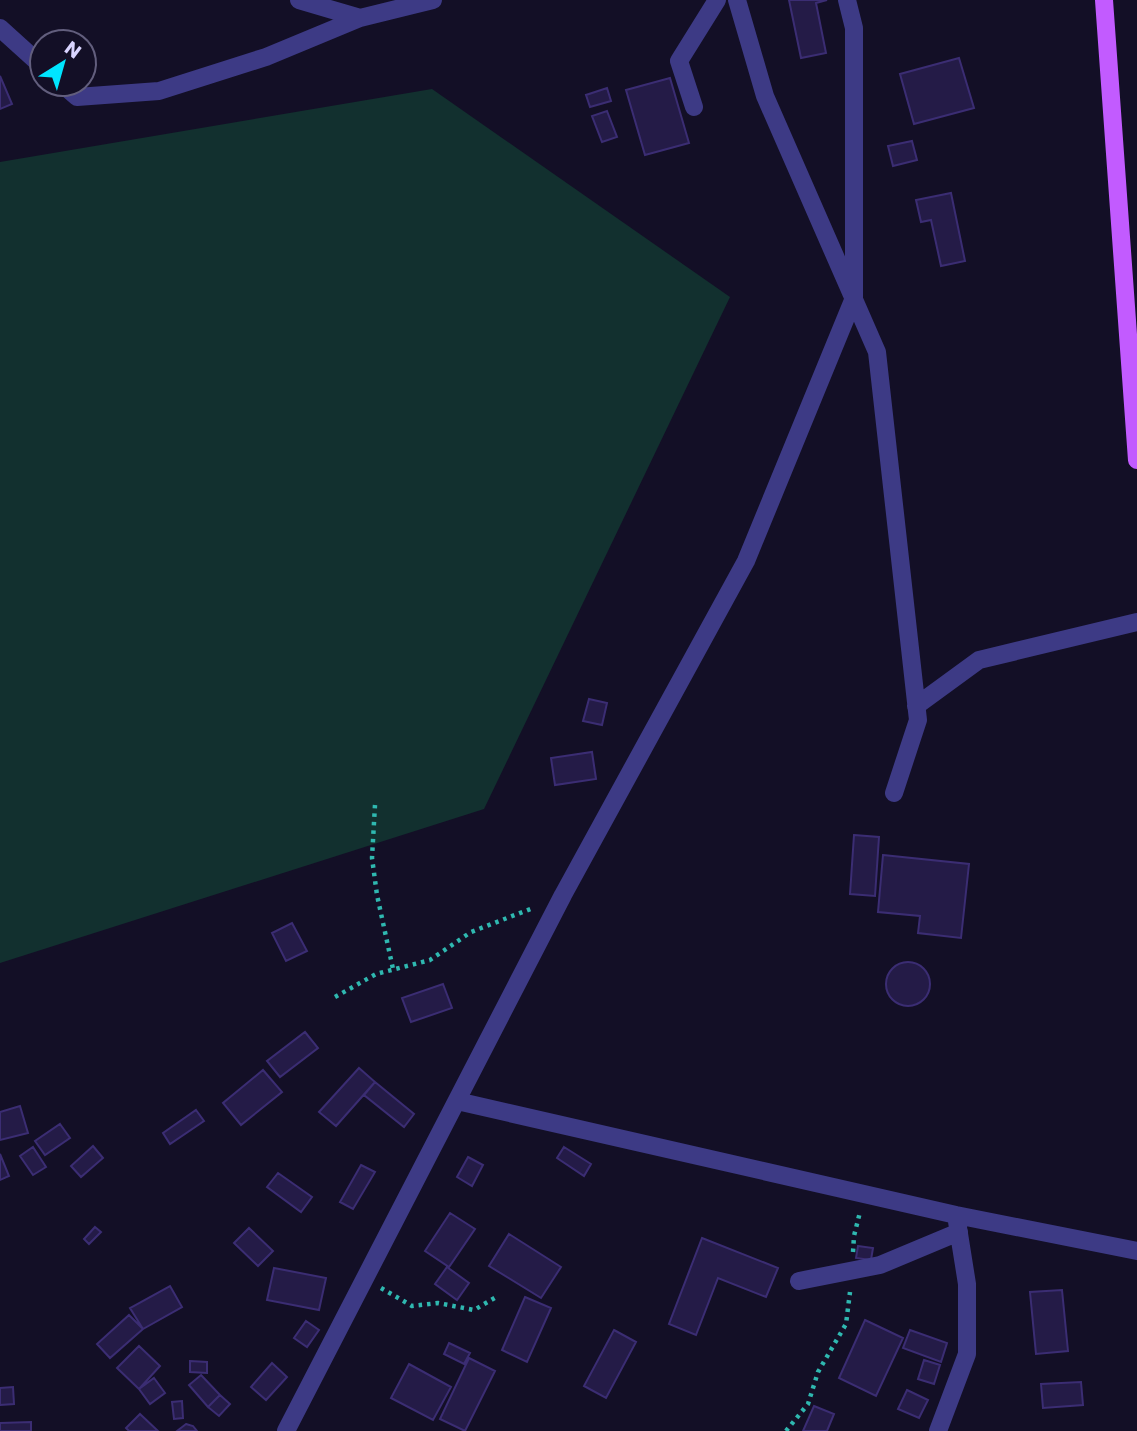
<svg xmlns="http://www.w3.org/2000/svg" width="1137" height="1431" font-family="Poppins,sans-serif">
	<rect width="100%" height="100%" fill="#130f26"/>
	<path fill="#12302f" d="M 432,89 L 730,297 L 484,809 L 0,963 L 0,162 Z"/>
	<path fill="#241b47" stroke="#3b2d73" stroke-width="2" d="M 789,0 L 827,0 L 816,3 L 826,53 L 801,58 Z
		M 959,58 L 974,108 L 914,124 L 900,74 Z
		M 0,76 L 12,104 L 0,109 Z
		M 670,78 L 689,143 L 645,155 L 626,90 Z
		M 607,88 L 611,101 L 590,107 L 586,95 Z
		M 607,111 L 617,137 L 602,142 L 592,116 Z
		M 912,141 L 917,160 L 893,166 L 888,146 Z
		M 951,193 L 965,261 L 941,266 L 931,220 L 921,222 L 916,200 Z
		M 589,699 L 607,703 L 602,725 L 583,721 Z
		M 592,752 L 596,779 L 555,785 L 551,758 Z
		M 854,835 L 879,837 L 875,896 L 850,894 Z
		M 883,855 L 969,864 L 961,938 L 918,933 L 920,916 L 878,912 Z
		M 292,923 L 307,951 L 286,961 L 272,933 Z
		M886 984a22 22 0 1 1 44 0a22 22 0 1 1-44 0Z
		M 443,984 L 452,1008 L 411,1022 L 402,998 Z
		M 305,1032 L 318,1048 L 280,1077 L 267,1061 Z
		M 359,1068 L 375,1082 L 336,1126 L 319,1112 Z
		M 263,1070 L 282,1092 L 241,1125 L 223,1103 Z
		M 375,1082 L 414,1114 L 404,1127 L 364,1095 Z
		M 20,1106 L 28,1133 L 0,1140 L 0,1112 Z
		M 196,1110 L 204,1121 L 170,1144 L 163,1133 Z
		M 60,1124 L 70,1138 L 45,1155 L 35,1141 Z
		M 93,1146 L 103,1158 L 81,1177 L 71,1166 Z
		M 33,1147 L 46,1167 L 33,1175 L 20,1156 Z
		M 564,1147 L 591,1164 L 584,1176 L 557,1158 Z
		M 0,1154 L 9,1176 L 0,1180 Z
		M 468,1157 L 483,1165 L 472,1186 L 457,1177 Z
		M 361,1165 L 375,1172 L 353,1209 L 340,1202 Z
		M 278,1173 L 312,1197 L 301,1212 L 267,1187 Z
		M 450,1213 L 475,1229 L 449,1267 L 425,1251 Z
		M 95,1227 L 101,1232 L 89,1244 L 84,1239 Z
		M 249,1228 L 273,1251 L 258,1266 L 234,1243 Z
		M 509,1234 L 561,1267 L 541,1298 L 489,1266 Z
		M 702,1238 L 778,1268 L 766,1297 L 718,1278 L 696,1335 L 669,1324 Z
		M 858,1246 L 873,1248 L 871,1260 L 856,1258 Z
		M 447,1267 L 469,1283 L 457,1300 L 435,1284 Z
		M 274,1268 L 326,1278 L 319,1310 L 267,1300 Z
		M 170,1286 L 182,1307 L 143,1329 L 130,1308 Z
		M 1062,1290 L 1068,1351 L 1036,1354 L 1030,1292 Z
		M 525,1297 L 551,1308 L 527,1362 L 502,1350 Z
		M 129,1315 L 143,1329 L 110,1358 L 97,1344 Z
		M 865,1320 L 903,1338 L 876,1396 L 839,1378 Z
		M 306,1321 L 319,1330 L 307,1347 L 294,1338 Z
		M 614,1330 L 636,1342 L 606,1398 L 584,1386 Z
		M 910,1330 L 947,1343 L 941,1362 L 903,1348 Z
		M 449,1343 L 470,1353 L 464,1364 L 444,1354 Z
		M 139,1346 L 160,1366 L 139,1389 L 117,1368 Z
		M 469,1358 L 495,1371 L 465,1431 L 440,1419 Z
		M 924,1360 L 940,1365 L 934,1384 L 918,1379 Z
		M 190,1361 L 207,1362 L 207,1373 L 190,1372 Z
		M 272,1363 L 287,1377 L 266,1400 L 251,1387 Z
		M 409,1364 L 451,1387 L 433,1420 L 391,1398 Z
		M 201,1375 L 220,1395 L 208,1407 L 189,1385 Z
		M 154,1378 L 165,1393 L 150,1404 L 139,1389 Z
		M 1081,1382 L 1083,1405 L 1043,1408 L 1041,1384 Z
		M 13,1387 L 14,1404 L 0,1405 L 0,1388 Z
		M 907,1390 L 928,1400 L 919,1418 L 898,1409 Z
		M 220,1395 L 230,1404 L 219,1416 L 208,1407 Z
		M 182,1401 L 183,1418 L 174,1419 L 172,1402 Z
		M 814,1406 L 834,1414 L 827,1431 L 803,1431 Z
		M 140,1414 L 158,1431 L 129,1431 L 126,1428 Z
		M 31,1422 L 31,1431 L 0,1431 L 0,1423 Z
		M 186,1424 L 193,1426 L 197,1431 L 177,1431 Z"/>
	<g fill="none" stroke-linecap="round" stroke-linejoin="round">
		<path stroke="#2fb8b0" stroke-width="4.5" stroke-dasharray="3.5 5" stroke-linecap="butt" d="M 375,805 L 372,858 L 377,895 L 393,969
			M 335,997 L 376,974 L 430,960 L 471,932 L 533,908
			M 853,1252 L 854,1236 L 860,1212
			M 381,1288 L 412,1306 L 438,1303 L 474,1310 L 498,1296
			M 786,1431 L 808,1404 L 818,1372 L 846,1324 L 850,1292"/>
		<path stroke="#3d3a85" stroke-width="18" d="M 299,0 L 360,18
			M 737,0 L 765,96 L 877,352 L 918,720 L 894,793
			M 0,28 L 42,66
			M 62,84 L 77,97 L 159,91 L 266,57 L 360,18 L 433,0
			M 694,107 L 679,61 L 717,0
			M 916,706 L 979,660 L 1137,622
			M 457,1101 L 956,1215 L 1137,1251
			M 799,1281 L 880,1265 L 959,1232
			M 286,1431 L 563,895 L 746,561 L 854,298 L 854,28 L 847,0
			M 938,1431 L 967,1354 L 967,1284 L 956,1215"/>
		<path stroke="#c25bff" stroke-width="18" d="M 1104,0 L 1137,460"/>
	</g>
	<g transform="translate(63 63) rotate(37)"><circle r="33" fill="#130f26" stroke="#625e7d" stroke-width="2"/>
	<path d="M0-5L12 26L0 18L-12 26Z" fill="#00e5ff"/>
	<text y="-10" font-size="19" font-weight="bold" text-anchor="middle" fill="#d9d4ff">N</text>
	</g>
</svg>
